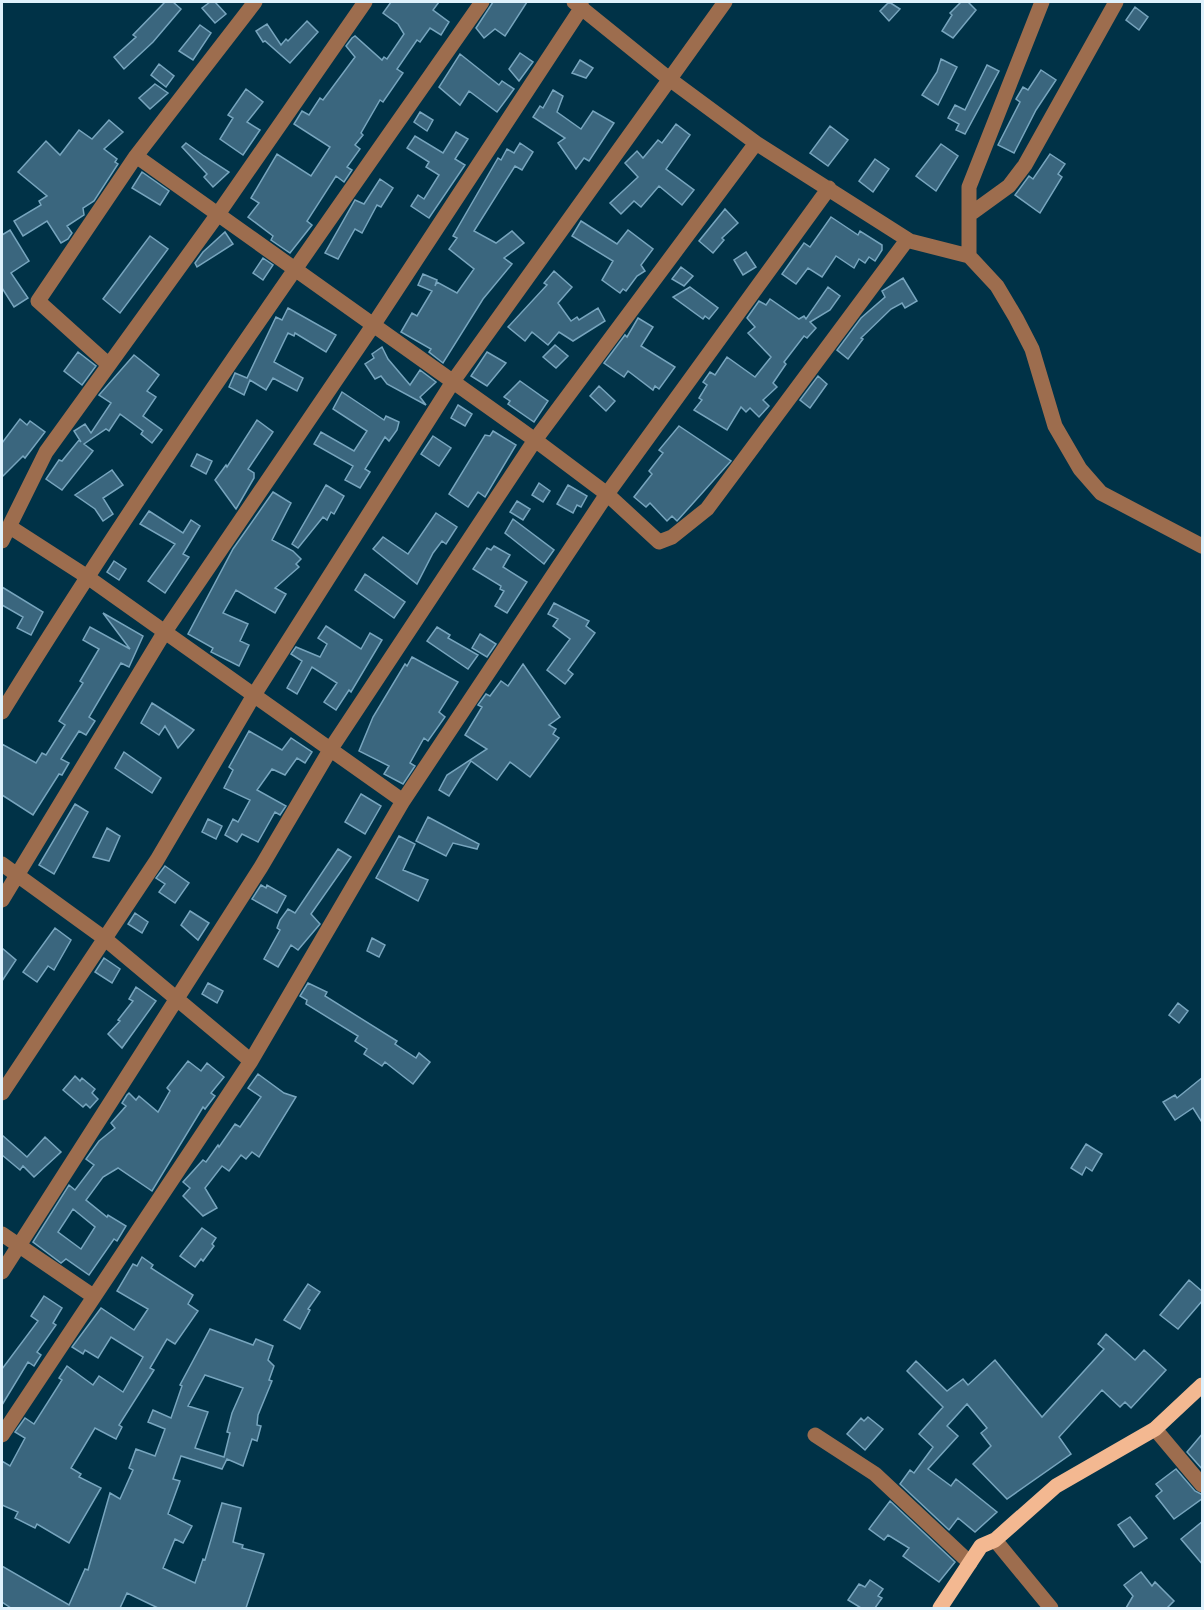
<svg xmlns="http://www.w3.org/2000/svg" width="1204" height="1610" font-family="Signika,sans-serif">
	<rect width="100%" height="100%" fill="#003247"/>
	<path fill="#3a667e" stroke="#77a5be" stroke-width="1.5" fill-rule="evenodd" d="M 165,2 L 173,2 L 181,9 L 153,42 L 124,69 L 114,57 L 136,37 L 133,35 Z
		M 210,2 L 215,2 L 226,14 L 215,23 L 202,8 Z
		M 391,2 L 439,2 L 433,10 L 449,22 L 441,35 L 430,28 L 420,42 L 417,40 L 397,69 L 403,73 L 383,102 L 380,100 L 361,133 L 363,135 L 355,145 L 360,149 L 347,167 L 352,170 L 344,182 L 336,176 L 307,221 L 312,225 L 290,253 L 271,240 L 273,236 L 248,217 L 259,203 L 251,198 L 277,154 L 311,176 L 330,147 L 294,124 L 302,111 L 309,115 L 320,98 L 323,100 L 355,57 L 346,46 L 352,38 L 355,36 L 382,60 L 384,57 L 387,59 L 404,34 L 398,24 L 383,13 Z
		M 493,2 L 527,2 L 505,36 L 495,29 L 484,38 L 476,28 Z
		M 889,2 L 900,9 L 889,21 L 880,11 Z
		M 961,2 L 968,2 L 976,10 L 953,38 L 942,31 L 952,15 L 950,13 Z
		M 1135,7 L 1148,17 L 1139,30 L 1126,20 Z
		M 307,21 L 318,32 L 290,63 L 265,41 L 263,42 L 256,31 L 267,24 L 281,45 L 286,39 L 288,41 Z
		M 200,25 L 211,33 L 193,60 L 179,51 Z
		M 520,53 L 533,62 L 519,81 L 509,69 Z
		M 460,54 L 499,85 L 502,81 L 514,89 L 497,112 L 469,91 L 460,105 L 439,87 Z
		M 941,59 L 957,67 L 938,105 L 922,95 L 937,72 Z
		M 580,60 L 593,68 L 586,78 L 572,73 Z
		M 159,64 L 174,76 L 166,87 L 151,75 Z
		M 987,65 L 999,71 L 965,134 L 956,130 L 959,124 L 948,118 L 955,105 L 965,110 Z
		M 1041,70 L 1056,80 L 1036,110 L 1014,153 L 998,145 L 1020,102 L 1016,99 L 1023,87 L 1028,90 Z
		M 155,84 L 168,93 L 150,109 L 139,98 Z
		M 246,89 L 263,102 L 247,122 L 260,130 L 243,155 L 220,139 L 233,118 L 228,115 Z
		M 553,90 L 563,96 L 557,112 L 581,129 L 593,111 L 614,123 L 589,161 L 584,158 L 576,169 L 558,143 L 565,138 L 533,117 L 540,106 L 543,108 Z
		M 420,112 L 433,120 L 427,131 L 414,122 Z
		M 109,120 L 123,132 L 104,149 L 117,159 L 115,162 L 118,164 L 94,201 L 83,208 L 84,215 L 67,226 L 72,233 L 68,239 L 61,243 L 47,221 L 23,236 L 14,221 L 41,205 L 39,201 L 47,196 L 18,172 L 46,141 L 60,155 L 79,130 L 92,139 Z
		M 676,124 L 690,135 L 666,169 L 694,190 L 682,205 L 659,186 L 641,207 L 634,201 L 621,214 L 610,203 L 638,177 L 625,163 L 637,151 L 643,158 L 658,140 L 662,143 Z
		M 830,126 L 848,140 L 828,166 L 810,153 Z
		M 456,132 L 468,139 L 455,159 L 465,165 L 429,218 L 411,206 L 418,195 L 424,199 L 439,175 L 426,167 L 429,162 L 407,148 L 415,136 L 443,153 Z
		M 186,143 L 204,156 L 229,172 L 213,187 L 204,177 L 207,174 L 182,147 Z
		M 520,143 L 533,152 L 522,170 L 515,166 L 474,231 L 496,243 L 512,231 L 524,243 L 504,258 L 512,264 L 483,299 L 443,363 L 429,352 L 431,349 L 401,332 L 412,313 L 417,316 L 432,291 L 418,285 L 423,274 L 437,280 L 435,286 L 437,282 L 457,293 L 474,269 L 449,249 L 457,238 L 453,236 L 498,158 L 501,160 L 507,149 L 514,153 Z
		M 941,144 L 958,156 L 936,191 L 916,176 Z
		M 1050,154 L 1065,164 L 1058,174 L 1062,177 L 1040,213 L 1015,195 L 1029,176 L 1033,179 Z
		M 875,159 L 889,169 L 873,192 L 859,181 Z
		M 142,172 L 169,191 L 160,205 L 132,188 Z
		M 380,179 L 393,188 L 381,207 L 377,205 L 362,233 L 355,229 L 338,259 L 325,253 L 355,200 L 364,204 Z
		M 725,209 L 738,223 L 722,238 L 724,240 L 713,253 L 699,241 Z
		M 831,217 L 858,235 L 860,231 L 882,245 L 882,250 L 875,261 L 869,257 L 865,263 L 859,259 L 854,268 L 836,256 L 822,277 L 808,268 L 796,284 L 782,274 L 804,243 L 810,247 Z
		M 581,221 L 617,244 L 628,230 L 653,249 L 641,265 L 645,271 L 637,276 L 626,291 L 623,289 L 620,293 L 602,280 L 613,261 L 572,236 Z
		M 10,230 L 29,261 L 11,273 L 28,298 L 14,307 L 2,288 L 2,235 Z
		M 225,232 L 233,244 L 197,267 L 195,263 L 203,252 Z
		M 150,236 L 168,249 L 120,313 L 103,299 Z
		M 746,252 L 756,267 L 743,275 L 734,260 Z
		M 263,258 L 273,265 L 263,280 L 253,273 Z
		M 681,267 L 693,276 L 684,286 L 672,279 Z
		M 554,271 L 572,287 L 558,303 L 571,321 L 577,317 L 579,320 L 598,308 L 605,321 L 573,341 L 559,332 L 548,345 L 532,332 L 525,341 L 508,327 L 547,285 L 544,283 Z
		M 903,278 L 917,301 L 905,308 L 902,303 L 891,309 L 861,338 L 863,339 L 848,359 L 837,350 L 861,318 L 885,297 L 882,291 Z
		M 690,287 L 718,308 L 709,319 L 705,316 L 703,319 L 673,297 Z
		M 828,287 L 840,296 L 830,310 L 810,322 L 816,328 L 807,338 L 804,336 L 784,362 L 786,364 L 773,383 L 777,387 L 763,400 L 769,406 L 759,417 L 750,408 L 746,412 L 741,407 L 727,430 L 694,410 L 702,400 L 699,398 L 707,385 L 703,382 L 710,372 L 715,375 L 727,357 L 755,377 L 771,357 L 748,333 L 755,327 L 747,318 L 759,301 L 766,305 L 770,299 L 799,319 L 804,316 L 806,319 Z
		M 288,308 L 336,335 L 326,352 L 295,333 L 294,336 L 288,333 L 274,362 L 303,378 L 297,391 L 273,378 L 266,390 L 250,380 L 244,395 L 229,387 L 235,373 L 247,378 L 276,317 L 282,320 Z
		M 638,318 L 653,327 L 641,346 L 675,367 L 659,389 L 655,386 L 653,390 L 628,371 L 624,377 L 604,363 L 625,335 L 627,337 Z
		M 555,345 L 568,356 L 556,368 L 543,357 Z
		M 382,347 L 388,359 L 410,385 L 420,370 L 436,382 L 420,397 L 426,405 L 387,384 L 381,376 L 375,379 L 365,364 L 374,358 L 372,354 Z
		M 78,352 L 96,366 L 82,385 L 64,371 Z
		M 487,352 L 506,363 L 487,386 L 471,376 Z
		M 134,355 L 159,375 L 147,391 L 156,397 L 143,416 L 162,430 L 152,443 L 141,434 L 143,431 L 120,414 L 109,431 L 106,429 L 84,444 L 93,451 L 62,490 L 46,479 L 59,460 L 62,461 L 79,440 L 81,442 L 74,431 L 85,424 L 91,433 L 111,403 L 99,395 Z
		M 818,376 L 827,384 L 810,408 L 800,400 Z
		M 520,381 L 548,401 L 534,422 L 508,404 L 510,401 L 504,397 Z
		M 599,386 L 615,401 L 606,411 L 590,396 Z
		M 342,392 L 384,420 L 386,416 L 399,422 L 397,430 L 389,441 L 385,437 L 365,469 L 370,472 L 360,488 L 345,480 L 353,466 L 314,444 L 321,432 L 354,451 L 367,431 L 333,409 Z
		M 458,405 L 472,414 L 465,426 L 451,418 Z
		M 20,419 L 27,425 L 30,421 L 45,432 L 25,458 L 23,456 L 2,477 L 2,443 Z
		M 257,420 L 273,432 L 248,469 L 254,473 L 254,478 L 236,509 L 215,480 L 226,465 L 227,467 Z
		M 679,426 L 731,461 L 677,521 L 672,516 L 667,521 L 650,503 L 646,507 L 634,497 L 652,474 L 649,471 L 663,453 L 659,450 Z
		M 493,431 L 516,445 L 485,497 L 478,492 L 468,507 L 449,494 L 485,435 L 490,436 Z
		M 433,436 L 451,448 L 439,466 L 421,454 Z
		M 197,454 L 212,461 L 206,474 L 191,466 Z
		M 112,470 L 123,485 L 103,498 L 113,514 L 103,521 L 95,509 L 75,495 Z
		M 539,483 L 550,491 L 543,502 L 532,495 Z
		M 326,485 L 344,496 L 334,514 L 331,512 L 327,520 L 323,517 L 298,548 L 292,544 Z
		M 568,485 L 587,496 L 581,507 L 577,505 L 573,513 L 557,504 Z
		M 273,492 L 291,503 L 272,540 L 293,551 L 301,559 L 296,564 L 299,567 L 275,588 L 286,594 L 275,613 L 236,590 L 223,613 L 248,624 L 240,641 L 249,645 L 239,666 L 211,652 L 213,648 L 188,634 L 233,549 Z
		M 517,501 L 530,509 L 523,520 L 510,512 Z
		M 149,511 L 183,533 L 191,520 L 200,526 L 183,554 L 189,557 L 165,593 L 148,581 L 175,544 L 140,524 Z
		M 436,513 L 457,527 L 446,544 L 442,541 L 433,553 L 417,584 L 373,549 L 383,537 L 408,554 Z
		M 513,519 L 554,550 L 544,564 L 505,533 Z
		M 494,546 L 510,555 L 503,567 L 527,582 L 507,613 L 495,606 L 504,591 L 500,589 L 501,586 L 473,569 L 487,548 L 491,550 Z
		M 114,561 L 126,569 L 119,580 L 107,572 Z
		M 365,574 L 405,602 L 394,618 L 355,590 Z
		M 2,587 L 43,612 L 31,635 L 17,628 L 23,617 L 2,605 Z
		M 554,603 L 589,621 L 586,626 L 595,633 L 568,670 L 573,674 L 565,684 L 547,670 L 570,639 L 553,626 L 558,619 L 548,614 Z
		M 103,613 L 143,636 L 129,667 L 121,663 L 89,717 L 95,721 L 86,735 L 79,731 L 61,759 L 69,763 L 62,775 L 59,774 L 33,815 L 2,795 L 2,744 L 36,763 L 42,753 L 46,755 L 65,725 L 59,721 L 83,683 L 80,681 L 99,649 L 83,640 L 90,627 L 130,649 Z
		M 326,626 L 361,649 L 370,633 L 382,640 L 351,692 L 349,690 L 336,710 L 324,702 L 337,683 L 312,667 L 297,694 L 287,688 L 302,661 L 291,654 L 296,647 L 320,657 L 327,644 L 318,638 Z
		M 437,627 L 450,635 L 448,638 L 478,655 L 468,669 L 427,641 Z
		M 480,634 L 496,644 L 487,657 L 472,648 Z
		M 412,657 L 458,682 L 439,712 L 445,717 L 428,741 L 424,738 L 410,763 L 415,766 L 403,784 L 384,774 L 389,766 L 359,751 L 373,717 L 405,664 L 407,666 Z
		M 523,664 L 560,717 L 549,725 L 556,729 L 553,734 L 559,738 L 530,777 L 510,762 L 497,780 L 471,761 L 449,796 L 439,790 L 447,775 L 487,749 L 465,735 L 482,707 L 478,705 L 486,694 L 490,696 L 501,681 L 508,686 Z
		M 152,703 L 194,730 L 178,748 L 165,726 L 159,735 L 141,723 Z
		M 249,731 L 282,750 L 291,738 L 312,752 L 305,763 L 297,758 L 285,775 L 272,769 L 257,790 L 286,806 L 280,815 L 275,812 L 258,842 L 242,834 L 237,842 L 225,835 L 233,819 L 238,822 L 250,800 L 224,788 L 233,770 L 229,767 Z
		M 124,752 L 161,778 L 152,793 L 115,768 Z
		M 361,794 L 381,806 L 365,834 L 345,822 Z
		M 75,804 L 88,812 L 54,874 L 39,865 Z
		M 428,817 L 479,844 L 477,849 L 453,843 L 446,856 L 416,841 Z
		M 208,819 L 222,826 L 216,839 L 202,832 Z
		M 107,828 L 120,836 L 109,861 L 93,857 Z
		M 399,836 L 415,844 L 403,870 L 428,880 L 418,901 L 376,878 Z
		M 338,849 L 351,857 L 311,914 L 320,924 L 298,950 L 291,945 L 278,967 L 264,959 L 280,930 L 277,928 L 280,920 L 288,909 L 295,913 Z
		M 165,866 L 189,883 L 175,903 L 159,892 L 165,884 L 156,878 Z
		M 261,885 L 266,888 L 267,885 L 286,896 L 277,913 L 252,899 Z
		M 190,911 L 209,923 L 198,940 L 181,925 Z
		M 135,913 L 148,922 L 142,933 L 128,924 Z
		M 55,928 L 71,940 L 54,970 L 48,966 L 37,982 L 23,972 Z
		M 372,938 L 385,945 L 379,957 L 367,951 Z
		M 2,948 L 16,960 L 2,981 Z
		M 104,958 L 120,969 L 112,983 L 95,972 Z
		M 208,983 L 223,991 L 217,1003 L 202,994 Z
		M 308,983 L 327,992 L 325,996 L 397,1041 L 395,1044 L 416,1058 L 419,1053 L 430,1062 L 413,1084 L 385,1062 L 382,1066 L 364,1054 L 367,1049 L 355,1041 L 358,1036 L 306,1004 L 307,1000 L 300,996 Z
		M 136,987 L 156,1001 L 122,1048 L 108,1034 L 120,1021 L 118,1020 L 133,1001 L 129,999 Z
		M 1178,1003 L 1188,1011 L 1179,1023 L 1169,1015 Z
		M 188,1061 L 201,1071 L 207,1063 L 224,1077 L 211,1093 L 215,1096 L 205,1109 L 203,1107 L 152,1191 L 118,1168 L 103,1177 L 86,1200 L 107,1217 L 108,1215 L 126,1226 L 117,1241 L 114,1239 L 89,1275 L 66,1259 L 61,1263 L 33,1242 L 69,1185 L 75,1190 L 94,1165 L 86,1159 L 99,1141 L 115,1128 L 111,1123 L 126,1106 L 122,1103 L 127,1095 L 129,1093 L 136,1100 L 139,1096 L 158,1112 L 170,1091 L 167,1088 ZM 73,1209 L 95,1227 L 81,1249 L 58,1232 Z
		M 258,1074 L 284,1093 L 296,1097 L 259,1157 L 252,1152 L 246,1159 L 241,1155 L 229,1171 L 222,1166 L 205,1188 L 217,1208 L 203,1216 L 183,1196 L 190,1188 L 183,1182 L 203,1160 L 206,1162 L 218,1145 L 219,1147 L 235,1124 L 240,1127 L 261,1097 L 248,1088 Z
		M 75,1076 L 80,1081 L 82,1078 L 95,1089 L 92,1093 L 98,1099 L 90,1108 L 86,1104 L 83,1107 L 63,1090 Z
		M 1203,1077 L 1203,1124 L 1193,1108 L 1175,1120 L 1163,1102 L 1175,1095 L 1177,1098 Z
		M 2,1135 L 27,1157 L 45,1137 L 61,1152 L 34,1177 L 23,1166 L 20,1170 L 2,1155 Z
		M 1086,1144 L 1102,1154 L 1092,1171 L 1086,1167 L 1082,1175 L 1071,1168 Z
		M 202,1228 L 216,1238 L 212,1244 L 214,1246 L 203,1261 L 201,1259 L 195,1267 L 180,1256 Z
		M 142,1257 L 153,1265 L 151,1268 L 193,1295 L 188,1304 L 198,1311 L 175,1344 L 167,1339 L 150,1368 L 154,1370 L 119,1425 L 122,1427 L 116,1439 L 95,1428 L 71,1468 L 81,1474 L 79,1477 L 101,1488 L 69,1543 L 37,1524 L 35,1528 L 15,1518 L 18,1512 L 2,1505 L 2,1461 L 10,1466 L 25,1438 L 15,1432 L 25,1418 L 34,1424 L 62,1380 L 59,1378 L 67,1366 L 93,1385 L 99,1376 L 123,1392 L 143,1357 L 111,1337 L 98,1358 L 85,1350 L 83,1354 L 72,1347 L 101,1308 L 134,1330 L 148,1309 L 117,1291 L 133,1264 L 137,1266 Z
		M 1189,1280 L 1203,1292 L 1203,1300 L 1178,1329 L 1160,1315 Z
		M 308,1284 L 320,1292 L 308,1309 L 310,1310 L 300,1329 L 284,1320 Z
		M 44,1296 L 62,1308 L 53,1323 L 56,1325 L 37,1352 L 41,1355 L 34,1366 L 28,1362 L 2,1405 L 2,1369 L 38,1321 L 31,1316 Z
		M 210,1329 L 253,1345 L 256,1339 L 273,1346 L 268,1360 L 274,1366 L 269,1380 L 272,1381 L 258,1415 L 257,1425 L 261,1426 L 257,1441 L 252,1439 L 243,1466 L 227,1459 L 222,1469 L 181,1456 L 173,1479 L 180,1481 L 168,1514 L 192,1526 L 183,1543 L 175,1539 L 163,1568 L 195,1583 L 203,1559 L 205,1560 L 222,1503 L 241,1508 L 233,1542 L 243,1545 L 242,1548 L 264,1554 L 246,1608 L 158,1608 L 127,1593 L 120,1608 L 11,1608 L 2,1602 L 2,1566 L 69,1605 L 85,1569 L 88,1570 L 110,1493 L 120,1499 L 133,1470 L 129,1468 L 136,1449 L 155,1456 L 165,1429 L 148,1422 L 153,1410 L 171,1418 L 182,1386 L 180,1385 ZM 205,1375 L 243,1388 L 232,1413 L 227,1432 L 230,1433 L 224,1457 L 195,1448 L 208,1412 L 188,1406 Z
		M 1106,1334 L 1135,1360 L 1144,1350 L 1166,1370 L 1131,1408 L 1125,1402 L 1120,1407 L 1102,1390 L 1059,1437 L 1071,1454 L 1007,1499 L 973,1464 L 991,1446 L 981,1433 L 987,1428 L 967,1404 L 947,1426 L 958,1436 L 928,1469 L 951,1486 L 956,1479 L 997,1512 L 975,1532 L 958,1518 L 949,1530 L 900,1484 L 910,1470 L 914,1473 L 933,1447 L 919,1434 L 943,1407 L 907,1371 L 916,1361 L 947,1391 L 963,1379 L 968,1385 L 995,1360 L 1042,1417 L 1104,1349 L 1098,1344 Z
		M 868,1417 L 883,1429 L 865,1450 L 847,1434 L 861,1418 L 864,1421 Z
		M 1203,1433 L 1203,1470 L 1187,1452 Z
		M 1176,1469 L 1195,1491 L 1203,1495 L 1203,1498 L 1174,1519 L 1156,1496 L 1162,1491 L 1156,1484 Z
		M 890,1501 L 955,1562 L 939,1582 L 903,1556 L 909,1548 L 888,1535 L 884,1540 L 869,1529 Z
		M 1130,1517 L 1147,1538 L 1134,1547 L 1118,1525 Z
		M 1203,1521 L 1203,1565 L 1181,1539 Z
		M 1141,1572 L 1152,1586 L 1155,1582 L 1174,1601 L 1167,1608 L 1126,1608 L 1133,1596 L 1124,1585 Z
		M 870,1580 L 883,1589 L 878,1596 L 882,1598 L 875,1608 L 861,1608 L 848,1600 L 859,1584 L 865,1587 Z"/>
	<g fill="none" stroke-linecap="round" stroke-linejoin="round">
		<path stroke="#9d6d4e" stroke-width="15" d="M 574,2 L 668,78 L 756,143 L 910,241 L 969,256 L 997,286 L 1016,318 L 1032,349 L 1055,426 L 1080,469 L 1101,493 L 1202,546
			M 136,156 L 535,440 L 607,494 L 659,542 L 672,537 L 707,509 L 907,240
			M 969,215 L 1009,186 L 1025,165 L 1116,2
			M 969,256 L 969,187 L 1042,2
			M 109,365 L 38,301 L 136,156 L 255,2
			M 10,527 L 86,576 L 403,801
			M 2,541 L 46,452 L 218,214 L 365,2
			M 2,712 C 152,469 318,236 482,2
			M 2,864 L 104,938 L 251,1061
			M 2,900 L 164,633 L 374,324 L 582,7
			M 2,1093 L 157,860 L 254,695 L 454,380 L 725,2
			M 2,1234 L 93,1296
			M 2,1272 L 261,867 L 330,750 L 535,440 L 756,143
			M 1155,1429 L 1202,1485
			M 2,1435 L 251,1061 L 403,801 L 607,494 L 829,188
			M 815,1435 L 875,1474 L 970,1563
			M 995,1540 L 1051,1608"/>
		<path stroke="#f3b891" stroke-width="15" d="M 940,1608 L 981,1546 L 995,1540 L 1056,1486 L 1155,1429 L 1202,1385"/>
	</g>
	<rect width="1204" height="1610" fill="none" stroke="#dff1fc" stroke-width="6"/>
</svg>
